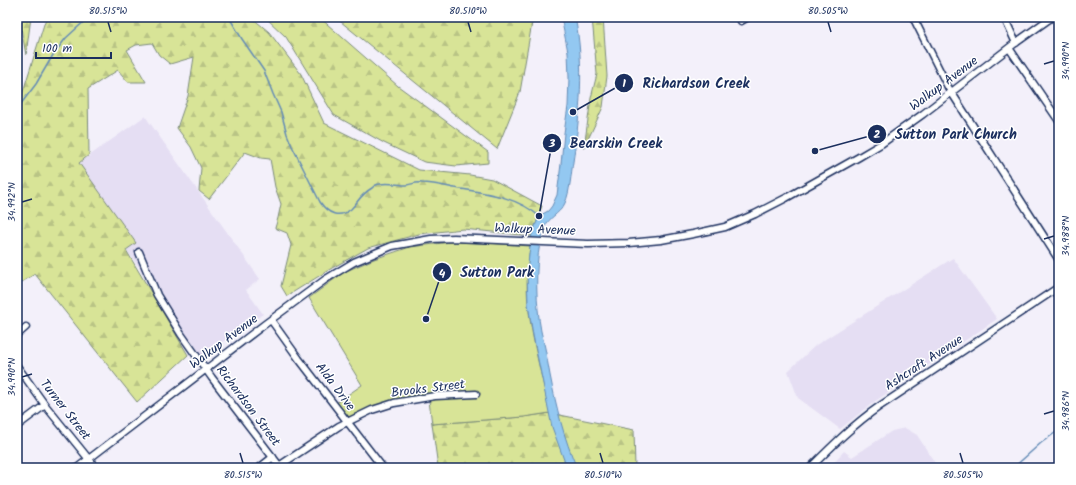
<svg xmlns="http://www.w3.org/2000/svg" width="1076" height="485" font-family="Kalam,sans-serif">
	<defs>
		<pattern id="forest-firs" width="22" height="20" patternUnits="userSpaceOnUse"><rect width="22" height="20" fill="#d8e497"/><path d="M5 1l3.5 6h-7zM16 11l3.5 6h-7z" fill="#b9c485"/></pattern>
	</defs>
	<rect width="100%" height="100%" fill="#f3f0fa"/>
	<filter id="ink" filterUnits="userSpaceOnUse"><feTurbulence type="fractalNoise" baseFrequency=".025" numOctaves="2"/><feDisplacementMap in="SourceGraphic" scale="8" xChannelSelector="R" yChannelSelector="G"/><feConvolveMatrix kernelMatrix="1 2 1 2 8 2 1 2 1" color-interpolation-filters="sRGB"/></filter>
	<g filter="url(#ink)">
		<path fill="#e5def3" d="M 145,116 L 260,279 L 246,290 L 263,314 L 202,356 L 126,249 L 135,243 L 79,163 Z
			M 953,258 L 997,319 L 874,402 L 840,429 L 798,398 L 788,371 L 816,345 Z
			M 905,428 L 917,435 L 937,466 L 937,468 L 834,468 L 832,464 L 844,451 L 852,457 L 892,431 Z"/>
		<path fill="url(#forest-firs)" stroke="#7a8a7a" d="M 19,17 L 31,17 L 26,55 Z
			M 51,17 L 251,17 L 269,32 L 301,74 L 324,123 L 419,170 L 470,175 L 492,179 L 542,206 L 532,236 L 463,229 L 419,234 L 368,248 L 332,268 L 287,296 L 281,286 L 291,245 L 287,233 L 275,228 L 278,218 L 281,204 L 275,187 L 270,159 L 261,158 L 245,152 L 209,199 L 199,191 L 201,168 L 191,147 L 177,128 L 188,96 L 194,57 L 170,64 L 159,55 L 152,43 L 136,45 L 127,50 L 146,82 L 128,82 L 118,70 L 88,89 L 89,155 L 79,163 L 136,243 L 126,250 L 188,355 L 137,402 L 35,274 L 17,285 L 17,103 L 21,98 L 45,21 Z
			M 265,17 L 319,17 L 398,86 L 488,152 L 488,163 L 456,166 L 424,162 L 384,143 L 334,115 L 286,37 Z
			M 335,17 L 533,17 L 520,92 L 497,149 Z
			M 592,17 L 603,17 L 607,76 L 603,107 L 584,148 L 591,98 L 597,74 Z
			M 550,413 L 634,430 L 635,468 L 454,468 L 438,467 L 432,424 L 524,417 Z"/>
		<path fill="#d8e497" stroke="#7a8a7a" d="M 451,242 L 487,243 L 530,246 C 528,266 526,285 528,304 C 532,341 542,377 550,413 L 524,417 L 432,424 L 428,393 L 396,399 L 348,418 L 336,403 L 362,385 L 309,298 L 344,272 L 374,259 L 410,247 Z"/>
		<path fill="#93c8f1" stroke="#638bb6" d="M 561,17 L 575,17 C 585,65 580,114 573,162 C 571,174 570,192 565,203 C 561,212 552,216 547,223 C 543,229 541,236 540,243 C 535,270 536,304 541,331 C 542,337 544,342 545,348 C 547,357 548,366 550,375 C 556,406 564,439 577,468 L 567,468 L 552,427 L 533,335 L 528,304 L 527,273 L 530,246 L 532,234 L 539,216 L 548,211 L 552,206 L 557,195 L 561,164 L 564,133 L 568,106 L 569,78 L 568,52 Z"/>
		<g fill="none" stroke-linecap="round" stroke-linejoin="round">
			<path stroke="#638bb6" stroke-width="1.5" d="M 229,17 L 242,39 L 264,71 L 273,94 L 281,112 L 287,134 L 292,146 L 320,202 C 328,214 339,219 351,209 C 359,201 360,195 372,188 C 374,186 377,184 380,184 C 389,182 398,185 407,185 C 412,184 417,182 422,183 C 433,183 445,186 455,188 C 485,193 517,196 540,217
				M 17,109 L 36,84 L 53,55 L 66,38 L 89,17
				M 1013,468 L 1041,443 L 1059,430"/>
			<g stroke="#1b2f5e" stroke-width="9">
				<path id="minor" d="M 913,17 L 948,87 L 1059,260
					M 1004,17 L 1016,43
					M 741,21 L 748,17
					M 1009,48 L 1059,121
					M 139,252 L 157,295 L 181,334 L 212,378 L 281,468
					M 271,320 L 299,359 L 383,468
					M 17,335 L 26,327
					M 17,366 L 45,405 L 96,468
					M 17,426 L 45,405
					M 279,466 L 339,426 L 372,410 L 394,403 L 435,396 L 476,394
					M 77,468 L 265,324 L 326,279 L 354,262 L 392,246 L 431,239 L 454,238 L 588,244 L 629,243 L 661,240 L 693,234 L 725,227 L 755,214 L 786,198 L 859,157 L 881,144 L 923,114 L 1014,44 L 1052,17
					M 259,468 L 273,457
					M 810,468 C 832,446 854,424 880,406 L 1059,287
					M 1056,468 L 1059,466"/>
			</g>
			<use href="#minor" stroke="#fff" stroke-width="6"/>
		</g>
	</g>
	<path fill="none" stroke="#1b2f5e" stroke-width="1.5" d="M 108,22 L 111,32M 468,22 L 471,32M 828,22 L 831,32M 1044,64 L 1054,61M 22,202 L 32,199M 1044,239 L 1054,236M 22,377 L 32,374M 1044,414 L 1054,411M 240,453 L 243,463M 600,453 L 603,463M 960,453 L 963,463"/>
	<g text-anchor="middle" dominant-baseline="central" stroke-width="3" stroke-linejoin="round" paint-order="stroke">
		<g font-size="13" fill="#1b2f5e" stroke="#fff">
			<text transform="translate(944 84) rotate(-37)">Walkup Avenue</text>
			<text transform="translate(535 230) rotate(2)">Walkup Avenue</text>
			<text transform="translate(224 342) rotate(-37)">Walkup Avenue</text>
			<text transform="translate(924 363) rotate(-33)">Ashcraft Avenue</text>
			<text transform="translate(335 387) rotate(53)">Alda Drive</text>
			<text transform="translate(428 389) rotate(-7)">Brooks Street</text>
			<text transform="translate(248 406) rotate(53)">Richardson Street</text>
			<text transform="translate(65 410) rotate(52)">Turner Street</text>
		</g>
	</g>
	<path fill="none" stroke="#1b2f5e" stroke-width="1.5" d="M573 112L624 83M815 151L877 134M539 216L552 143M426 319L442 272"/>
	<g fill="#1b2f5e" stroke="#fff" stroke-width="1.5">
		<circle cx="573" cy="112" r="4"/>
		<circle cx="815" cy="151" r="4"/>
		<circle cx="539" cy="216" r="4"/>
		<circle cx="426" cy="319" r="4"/>
		<circle cx="624" cy="83" r="10"/>
		<circle cx="877" cy="134" r="10"/>
		<circle cx="552" cy="143" r="10"/>
		<circle cx="442" cy="272" r="10"/>
	</g>
	<g font-size="12" text-anchor="middle" font-weight="bold" fill="#fff">
		<text x="624" y="87">1</text>
		<text x="877" y="138">2</text>
		<text x="552" y="147">3</text>
		<text x="442" y="277">4</text>
	</g>
	<g font-size="14" text-anchor="middle" font-weight="bold" fill="#1b2f5e" stroke="#fff" stroke-width="3" stroke-linejoin="round" paint-order="stroke">
		<text x="696" y="88">Richardson Creek</text>
		<text x="956" y="139">Sutton Park Church</text>
		<text x="616" y="148">Bearskin Creek</text>
		<text x="497" y="277">Sutton Park</text>
	</g>
	<rect width="1076" height="485" fill="none" stroke="#fff" stroke-width="44"/>
	<path d="M36 52v6h75v-6" fill="none" stroke="#1b2f5e" stroke-width="2"/>
	<text x="42" y="52" font-size="12" fill="#1b2f5e" stroke="#ffffff" stroke-width="3" paint-order="stroke">100 m</text>
	<rect x="22" y="22" width="1032" height="441" fill="none" stroke="#1b2f5e" stroke-width="1.5"/>
	<g font-size="10" text-anchor="middle" fill="#1b2f5e">
		<text x="108" y="14">80.515°W</text>
		<text x="468" y="14">80.510°W</text>
		<text x="828" y="14">80.505°W</text>
		<text transform="translate(1065 61) rotate(-90)" y="4">34.990°N</text>
		<text transform="translate(11 202) rotate(-90)" y="4">34.992°N</text>
		<text transform="translate(1065 236) rotate(-90)" y="4">34.988°N</text>
		<text transform="translate(11 377) rotate(-90)" y="4">34.990°N</text>
		<text transform="translate(1065 411) rotate(-90)" y="4">34.986°N</text>
		<text x="243" y="478">80.515°W</text>
		<text x="603" y="478">80.510°W</text>
		<text x="963" y="478">80.505°W</text>
	</g>
</svg>
